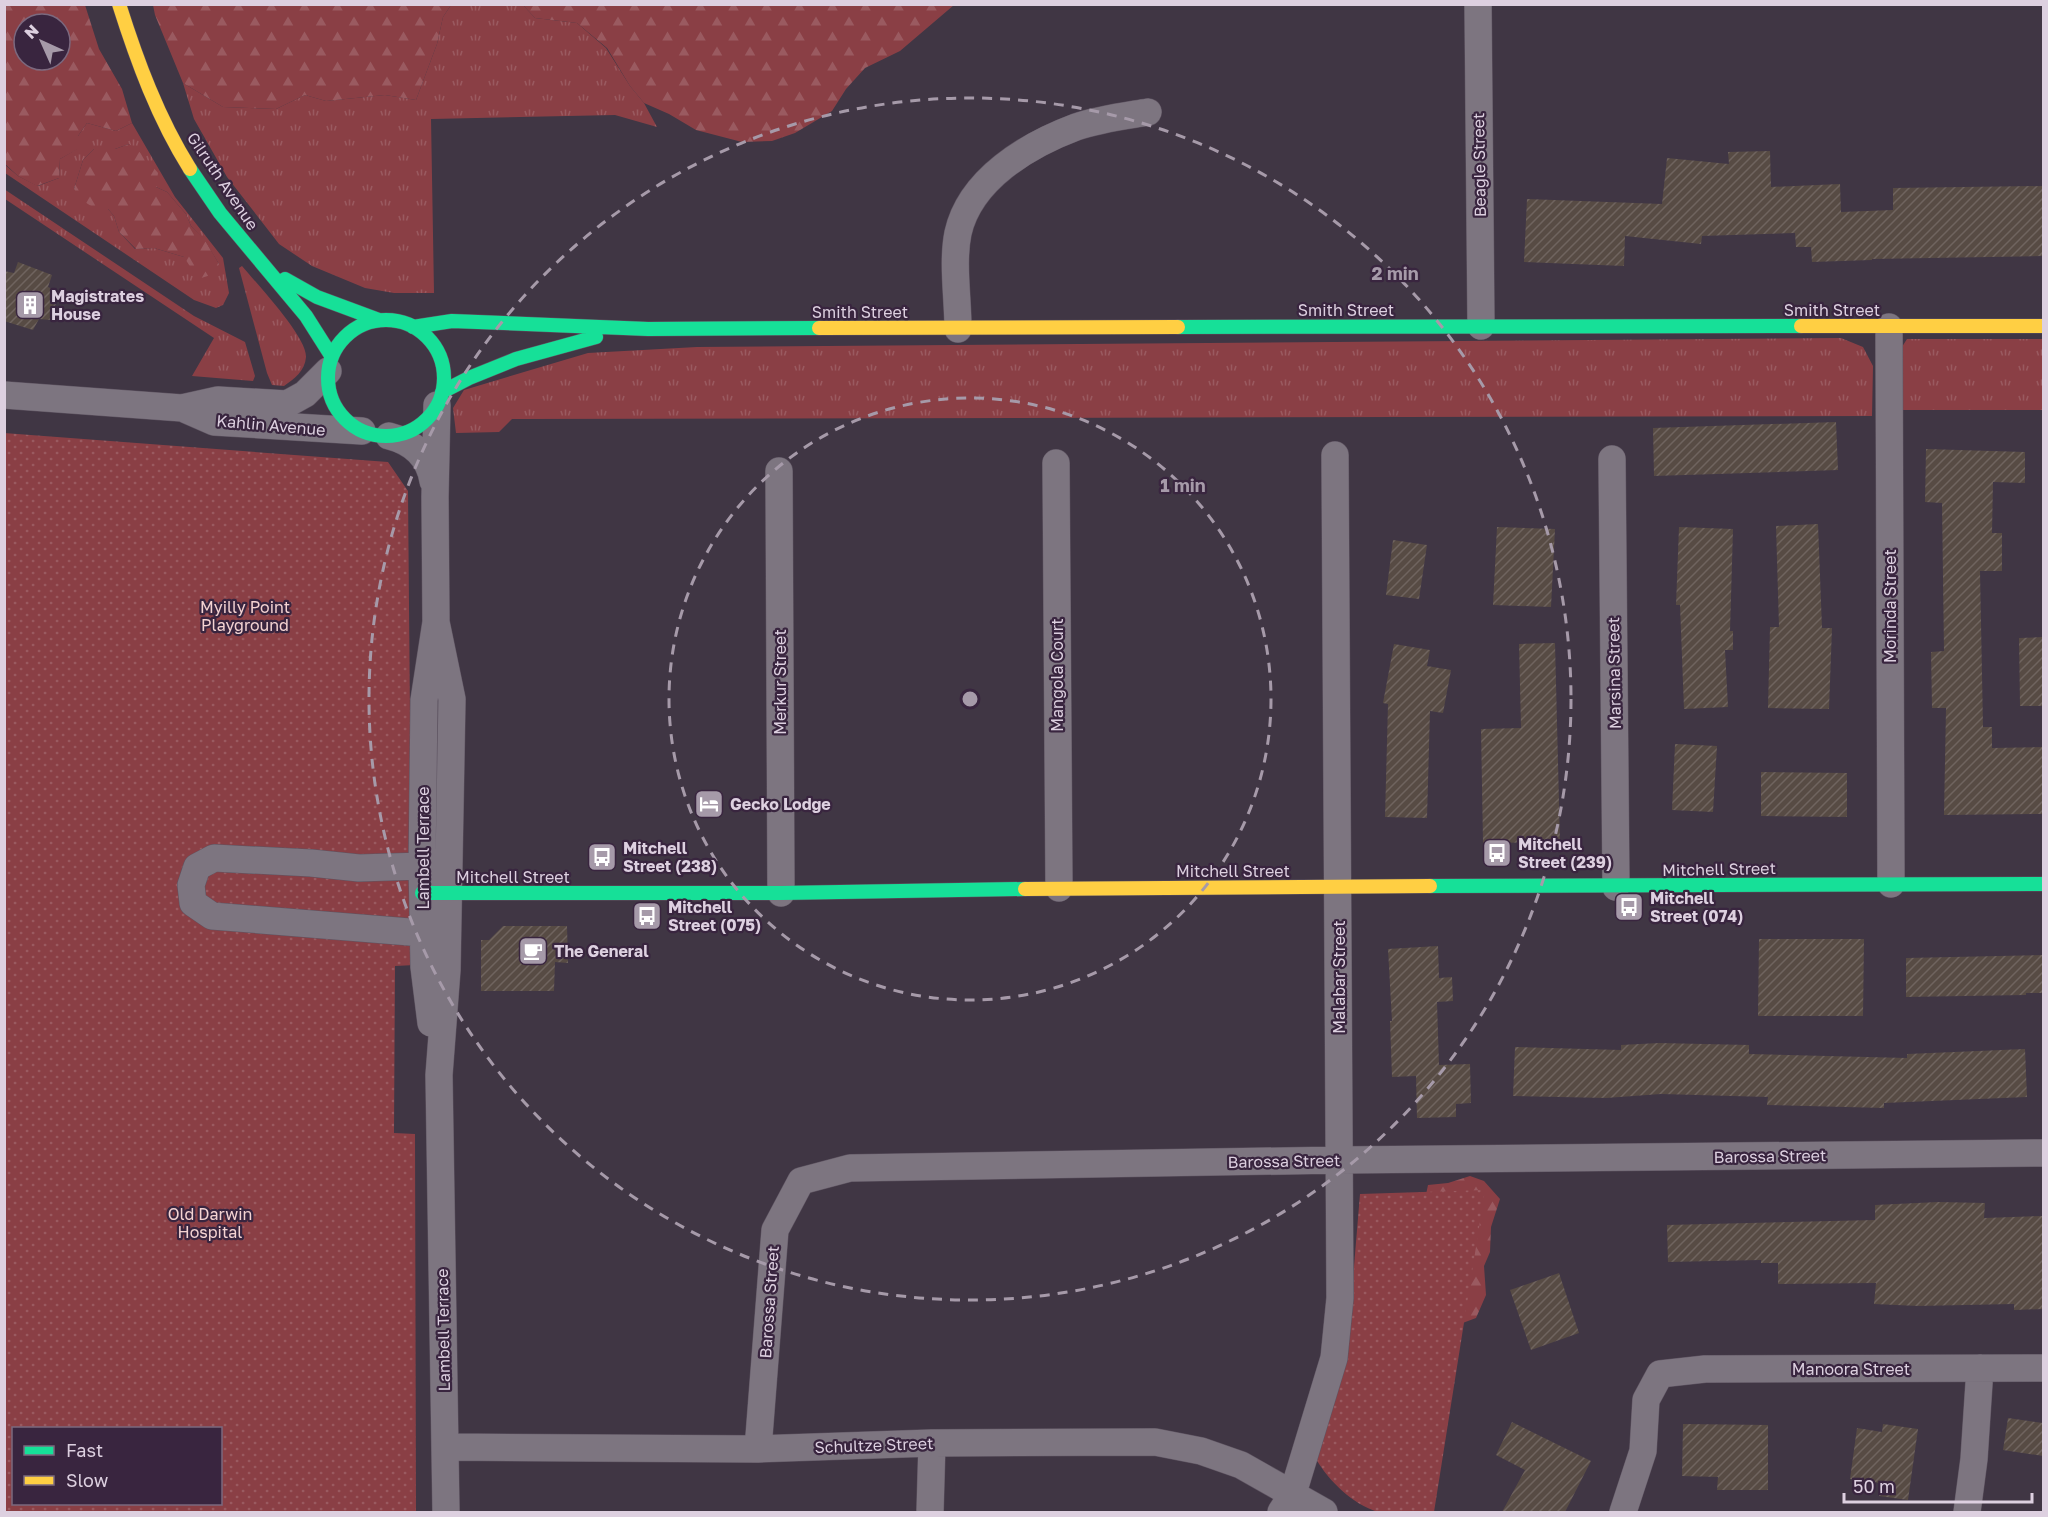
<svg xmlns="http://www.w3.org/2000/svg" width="2048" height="1517" font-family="'Golos Text',sans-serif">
	<defs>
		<pattern id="grass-tufts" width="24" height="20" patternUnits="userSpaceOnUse" patternTransform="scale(1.5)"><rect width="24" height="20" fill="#8a3f45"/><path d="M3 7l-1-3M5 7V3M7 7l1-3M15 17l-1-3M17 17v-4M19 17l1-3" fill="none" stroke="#9a5a60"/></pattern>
		<pattern id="forest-firs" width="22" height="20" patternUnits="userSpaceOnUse" patternTransform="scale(1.5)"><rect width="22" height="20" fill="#8a3f45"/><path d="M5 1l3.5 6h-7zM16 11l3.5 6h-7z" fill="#9a5a60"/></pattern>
		<pattern id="park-dots" width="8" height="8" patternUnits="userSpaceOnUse" patternTransform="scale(1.5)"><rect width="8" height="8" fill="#8a3f45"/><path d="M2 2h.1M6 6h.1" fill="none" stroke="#9a5a60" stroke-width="1.8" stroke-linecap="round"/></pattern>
		<pattern id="building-hatch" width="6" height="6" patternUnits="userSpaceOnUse" patternTransform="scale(1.5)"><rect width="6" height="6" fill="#574b44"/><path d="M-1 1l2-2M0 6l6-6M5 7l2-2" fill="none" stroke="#6f645f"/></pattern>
	</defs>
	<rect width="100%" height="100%" fill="#403644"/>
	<path fill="url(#grass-tufts)" fill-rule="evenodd" d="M 451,5 L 523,5 L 535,18 L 577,23 L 606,48 L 630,86 L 644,103 L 657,127 L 615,115 L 431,119 L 434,293 L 394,293 L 365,288 L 312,266 L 279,244 L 227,177 L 194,119 L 183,83 L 223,107 L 276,109 L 305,95 L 326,101 L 385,95 L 416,100 L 437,44 L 443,17 Z
		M 87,123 L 116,131 L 132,123 L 175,197 L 223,258 L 229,293 L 223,305 L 216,308 L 194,300 L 5,173 L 4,164 L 18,176 L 38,186 L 59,178 L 60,159 L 77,149 L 78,136 ZM 129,144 L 156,187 L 167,192 L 186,214 L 191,226 L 205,241 L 219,264 L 184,257 L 154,248 L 135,249 L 119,232 L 114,216 L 108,209 L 74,189 L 83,160 L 94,149 L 115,149 Z
		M 4,189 L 194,316 L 245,342 L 255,376 L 253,381 L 192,376 L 214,338 L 5,199 Z
		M 242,266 C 257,284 307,337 306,357 C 305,371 294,379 284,386 L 272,385 L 267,373 L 239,268 Z
		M 1841,338 L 1863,347 L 1873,366 L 1872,416 L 512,419 L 499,432 L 456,433 L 453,408 L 464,390 L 588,353 L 697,347 Z
		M 1907,339 L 2043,339 L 2043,410 L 1902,410 L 1900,350 Z"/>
	<path fill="url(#forest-firs)" fill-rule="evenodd" d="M 4,5 L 85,5 L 99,49 L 122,89 L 132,123 L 116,131 L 87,123 L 78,136 L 78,149 L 60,159 L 59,178 L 37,186 L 18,176 L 5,164 ZM 24,24 L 60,24 L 60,60 L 24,60 Z
		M 153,5 L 154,4 L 451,5 L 443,17 L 437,44 L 416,100 L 385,95 L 326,101 L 305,95 L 276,109 L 223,107 L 183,83 L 155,15 Z
		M 523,5 L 954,5 L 900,51 L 865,68 L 846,89 L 832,111 L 795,133 L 772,141 L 742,142 L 696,130 L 669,114 L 644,103 L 630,86 L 607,48 L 577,23 L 535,18 Z
		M 129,144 L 142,154 L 158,173 L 156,187 L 167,192 L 186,214 L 191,226 L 205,240 L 219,264 L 214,274 L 198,279 L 184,257 L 154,248 L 136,249 L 119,232 L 114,216 L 108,209 C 91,210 84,202 74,189 L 83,160 L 94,149 L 115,149 Z
		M 1470,1176 L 1484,1181 L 1500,1199 L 1491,1227 L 1490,1252 L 1484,1266 L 1486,1295 L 1476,1318 L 1460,1324 L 1422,1214 L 1428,1185 L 1448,1183 Z"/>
	<path fill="url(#park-dots)" fill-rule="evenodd" d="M 4,433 L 388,462 L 408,491 L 411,832 L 415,965 L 395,966 L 394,1133 L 415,1134 L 416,1512 L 5,1512 ZM 14,1428 L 220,1428 L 220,1504 L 14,1504 Z
		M 1485,1190 L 1434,1512 C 1419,1512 1392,1516 1378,1512 C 1352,1504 1329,1481 1316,1459 L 1346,1363 L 1360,1194 Z"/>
	<path fill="url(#building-hatch)" d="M 1770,151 L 1771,187 L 1840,184 L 1841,212 L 1893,210 L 1893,188 L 2043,186 L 2043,256 L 1872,259 L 1872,260 L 1812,262 L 1811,247 L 1796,247 L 1795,233 L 1702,236 L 1701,244 L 1625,236 L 1624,266 L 1524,262 L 1527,199 L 1662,204 L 1667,158 L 1729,164 L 1728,152 Z
		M 18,262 L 52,275 L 48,287 L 60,292 L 50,320 L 39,319 L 33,330 L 4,321 L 4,271 L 14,273 Z
		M 1836,422 L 1838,470 L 1654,476 L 1653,428 Z
		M 1926,449 L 2025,452 L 2025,483 L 1993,482 L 1992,533 L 2002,533 L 2002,571 L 1980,571 L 1983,727 L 1992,727 L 1992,748 L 2043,747 L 2043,814 L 1944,815 L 1946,708 L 1932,708 L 1931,652 L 1944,651 L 1942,503 L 1925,502 Z
		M 1818,524 L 1822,628 L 1832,628 L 1829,709 L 1768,708 L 1770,627 L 1779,627 L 1776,526 Z
		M 1497,527 L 1555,529 L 1551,607 L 1493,605 Z
		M 1679,527 L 1733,529 L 1730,631 L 1733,631 L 1733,650 L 1725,650 L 1728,707 L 1684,709 L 1680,605 L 1676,605 Z
		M 1393,540 L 1427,545 L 1419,599 L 1386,595 Z
		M 2043,637 L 2043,706 L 2020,706 L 2019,638 Z
		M 1555,643 L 1560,842 L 1483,843 L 1481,729 L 1521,728 L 1519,644 Z
		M 1394,644 L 1430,650 L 1427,666 L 1451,670 L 1443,713 L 1430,711 L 1427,818 L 1385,817 L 1388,704 L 1383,703 Z
		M 1675,744 L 1717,746 L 1713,812 L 1672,810 Z
		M 1761,772 L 1847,773 L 1847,817 L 1761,816 Z
		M 503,926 L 567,926 L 568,963 L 555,962 L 554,991 L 481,991 L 481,940 L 489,940 Z
		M 1759,939 L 1864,939 L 1863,1016 L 1758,1016 Z
		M 1438,946 L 1439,978 L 1452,977 L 1453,1001 L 1437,1002 L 1439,1065 L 1470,1064 L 1471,1103 L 1456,1104 L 1456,1117 L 1417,1118 L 1416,1076 L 1392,1077 L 1390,1021 L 1392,1021 L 1388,949 Z
		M 2043,955 L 2043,993 L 2026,993 L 2026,995 L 1906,997 L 1906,958 Z
		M 1659,1043 L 1749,1045 L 1749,1054 L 1907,1058 L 1907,1054 L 2025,1049 L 2027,1097 L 1884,1103 L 1884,1108 L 1767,1105 L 1768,1097 L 1661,1094 L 1606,1098 L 1513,1096 L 1515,1047 L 1621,1050 L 1621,1045 Z
		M 1938,1202 L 1985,1203 L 1984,1218 L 2043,1216 L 2043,1309 L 2014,1310 L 2014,1304 L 1918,1306 L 1874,1304 L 1876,1283 L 1778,1284 L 1778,1263 L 1761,1263 L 1761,1260 L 1668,1262 L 1667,1225 L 1875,1220 L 1875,1205 Z
		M 1559,1273 L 1579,1333 L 1531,1350 L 1510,1290 Z
		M 2008,1418 L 2043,1423 L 2043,1456 L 2003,1450 Z
		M 1512,1422 L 1591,1461 L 1565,1512 L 1502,1512 L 1525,1470 L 1496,1455 Z
		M 1683,1424 L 1768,1425 L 1768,1490 L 1717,1490 L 1718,1477 L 1682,1476 Z
		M 1883,1424 L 1918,1429 L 1908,1500 L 1879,1496 L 1880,1483 L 1850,1479 L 1857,1428 L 1882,1432 Z"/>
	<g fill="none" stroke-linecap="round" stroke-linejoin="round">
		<g stroke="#5e5461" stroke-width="28">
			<path id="street" d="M 1478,4 L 1481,326
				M 1889,327 L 1891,884
				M 958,329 C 958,299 952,262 958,233 C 970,179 1028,145 1076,127 C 1099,119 1124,116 1148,112
				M 4,395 L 182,408 L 218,400 L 287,404 L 305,394 L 328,371
				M 182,408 L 214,422 L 362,431
				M 389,436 C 413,442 429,456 433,481
				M 1612,459 L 1616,887
				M 1056,463 L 1059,888
				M 779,471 L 781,893
				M 436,622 L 452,699 L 447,970 L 439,1075 L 446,1512
				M 422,866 L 359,868 L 311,863 L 214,858 L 197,867 L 191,885 L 193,903 L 212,916 L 422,933
				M 431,1023 L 424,967 L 422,866 L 424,700 L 436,622 L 435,497 L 437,405
				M 445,1447 L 758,1449 L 932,1443 L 1155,1442 L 1201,1451 L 1241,1465 L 1324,1512
				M 758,1449 L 775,1230 L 801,1181 L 850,1168 L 1340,1160 L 2044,1153
				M 930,1512 L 932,1443
				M 1281,1512 L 1293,1493 L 1334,1358 L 1340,1298 L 1335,455
				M 1623,1512 L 1643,1451 L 1646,1400 L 1660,1374 L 1705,1369 L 2044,1368
				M 1967,1512 L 1974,1459 L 1980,1368"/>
		</g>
		<g stroke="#5e5461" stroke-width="15">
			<path id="fast" d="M 190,169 L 220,213 L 306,316 L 332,357
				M 285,279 L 317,297 L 379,320
				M328 378a58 58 0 1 1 116 0a58 58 0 1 1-116 0Z
				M 413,327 L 452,321 L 648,329 L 819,328
				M 1178,327 L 1801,326
				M 442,392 L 469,378 L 516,359 L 596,337
				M 1430,886 L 2044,884
				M 422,893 L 781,893 L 1025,889"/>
		</g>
		<g stroke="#5e5461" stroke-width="15">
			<path id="slow" d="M 119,4 C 137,61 158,118 190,169
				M 1801,326 L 2044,326
				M 819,328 L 1178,327
				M 1025,889 L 1430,886"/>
		</g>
		<use href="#street" stroke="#7d7580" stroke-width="27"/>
		<use href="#fast" stroke="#16e098" stroke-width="14"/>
		<use href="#slow" stroke="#ffcf43" stroke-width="14"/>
	</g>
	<g fill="none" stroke="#a69aa9" stroke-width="3" stroke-dasharray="10 8">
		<circle cx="970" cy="699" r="301"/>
		<circle cx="970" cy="699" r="601"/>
	</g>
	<defs>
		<g id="building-square" transform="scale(1.5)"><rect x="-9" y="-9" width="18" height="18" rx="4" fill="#a69aa9" stroke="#39253f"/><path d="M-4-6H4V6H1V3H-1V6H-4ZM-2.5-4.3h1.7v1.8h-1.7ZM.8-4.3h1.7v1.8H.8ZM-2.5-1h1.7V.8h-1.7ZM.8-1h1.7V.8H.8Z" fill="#fff"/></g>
		<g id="hotel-square" transform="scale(1.5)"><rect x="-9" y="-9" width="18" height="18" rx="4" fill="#a69aa9" stroke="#39253f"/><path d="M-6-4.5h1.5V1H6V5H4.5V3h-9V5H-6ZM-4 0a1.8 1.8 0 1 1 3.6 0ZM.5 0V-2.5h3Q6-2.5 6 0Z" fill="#fff"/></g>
		<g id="bus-square" transform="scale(1.5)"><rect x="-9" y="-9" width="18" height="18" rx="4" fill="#a69aa9" stroke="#39253f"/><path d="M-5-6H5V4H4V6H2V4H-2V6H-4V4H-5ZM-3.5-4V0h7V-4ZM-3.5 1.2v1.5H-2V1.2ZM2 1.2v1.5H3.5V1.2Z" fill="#fff"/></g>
		<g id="cafe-square" transform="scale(1.5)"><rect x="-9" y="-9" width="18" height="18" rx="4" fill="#a69aa9" stroke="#39253f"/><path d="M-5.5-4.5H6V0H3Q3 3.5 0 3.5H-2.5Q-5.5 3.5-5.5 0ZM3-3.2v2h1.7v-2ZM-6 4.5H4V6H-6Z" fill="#fff"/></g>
	</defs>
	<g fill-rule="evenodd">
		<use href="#building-square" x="30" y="305"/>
		<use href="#hotel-square" x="709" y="804"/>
		<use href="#bus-square" x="1497" y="853"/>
		<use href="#bus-square" x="602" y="857"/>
		<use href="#bus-square" x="1629" y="907"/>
		<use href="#bus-square" x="647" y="916"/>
		<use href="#cafe-square" x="533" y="951"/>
	</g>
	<g text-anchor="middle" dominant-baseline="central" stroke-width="4.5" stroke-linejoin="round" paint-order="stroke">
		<g font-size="16" fill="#ddd0e0" stroke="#39253f">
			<text transform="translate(1479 165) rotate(-91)">Beagle Street</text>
			<text transform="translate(223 181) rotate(56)">Gilruth Avenue</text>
			<text x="1346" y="310">Smith Street</text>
			<text x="1832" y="310">Smith Street</text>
			<text x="860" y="312">Smith Street</text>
			<text transform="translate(271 425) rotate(5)">Kahlin Avenue</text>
			<text transform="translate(1890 606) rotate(-90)">Morinda Street</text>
			<text transform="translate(1614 673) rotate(-91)">Marsina Street</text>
			<text transform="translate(1057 675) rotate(-90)">Mangola Court</text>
			<text transform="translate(780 682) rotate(-90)">Merkur Street</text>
			<text transform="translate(423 848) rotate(-90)">Lambell Terrace</text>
			<text transform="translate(1719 869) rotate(-1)">Mitchell Street</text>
			<text x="1233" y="871">Mitchell Street</text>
			<text x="513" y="877">Mitchell Street</text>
			<text transform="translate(1339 977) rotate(-90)">Malabar Street</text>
			<text transform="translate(1770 1156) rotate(-1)">Barossa Street</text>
			<text transform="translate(1284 1161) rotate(-1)">Barossa Street</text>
			<text transform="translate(769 1302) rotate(-86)">Barossa Street</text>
			<text transform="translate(443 1330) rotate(-91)">Lambell Terrace</text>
			<text x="1851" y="1369">Manoora Street</text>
			<text transform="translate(874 1445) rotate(-2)">Schultze Street</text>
		</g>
		<g font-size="16" font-weight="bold" fill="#ddd0e0" stroke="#39253f" text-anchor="start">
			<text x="51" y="296">Magistrates<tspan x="51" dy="18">House</tspan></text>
			<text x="730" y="804">Gecko Lodge</text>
			<text x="1518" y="844">Mitchell<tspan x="1518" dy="18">Street (239)</tspan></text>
			<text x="623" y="848">Mitchell<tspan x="623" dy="18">Street (238)</tspan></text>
			<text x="1650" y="898">Mitchell<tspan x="1650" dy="18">Street (074)</tspan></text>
			<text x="668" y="907">Mitchell<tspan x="668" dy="18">Street (075)</tspan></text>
			<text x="554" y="951">The General</text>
		</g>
		<g font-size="16" fill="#f4d3d2" stroke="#39253f">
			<text x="245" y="607">Myilly Point<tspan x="245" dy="18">Playground</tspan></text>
			<text x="210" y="1214">Old Darwin<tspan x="210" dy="18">Hospital</tspan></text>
		</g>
	</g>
	<circle cx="970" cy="699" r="9" fill="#a69aa9" stroke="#39253f" stroke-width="3"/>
	<g font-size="18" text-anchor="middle" font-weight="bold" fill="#a69aa9" stroke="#39253f" stroke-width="4.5" stroke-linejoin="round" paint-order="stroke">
		<text x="1395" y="280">2 min</text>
		<text x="1183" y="492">1 min</text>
	</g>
	<rect width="2048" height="1517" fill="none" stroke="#ddd0e0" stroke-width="12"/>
	<rect x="12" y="1427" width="210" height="78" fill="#39253f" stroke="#7b697f" stroke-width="1.5"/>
	<rect x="24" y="1446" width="30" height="9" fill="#16e098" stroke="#7b697f" stroke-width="1.5"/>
	<text x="66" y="1457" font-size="18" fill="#ddd0e0">Fast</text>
	<rect x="24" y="1476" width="30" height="9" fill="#ffcf43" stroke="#7b697f" stroke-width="1.5"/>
	<text x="66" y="1487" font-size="18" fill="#ddd0e0">Slow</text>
	<g transform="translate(42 42) rotate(315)"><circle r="28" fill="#39253f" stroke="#7b697f" stroke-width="1.5"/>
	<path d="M0-4.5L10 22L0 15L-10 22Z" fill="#a69aa9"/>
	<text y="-9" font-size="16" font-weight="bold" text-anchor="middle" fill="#ddd0e0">N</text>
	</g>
	<path d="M1844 1493v9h188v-9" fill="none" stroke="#ddd0e0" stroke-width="3"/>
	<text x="1853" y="1493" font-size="18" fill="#ddd0e0" stroke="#39253f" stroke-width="4.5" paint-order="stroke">50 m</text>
</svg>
